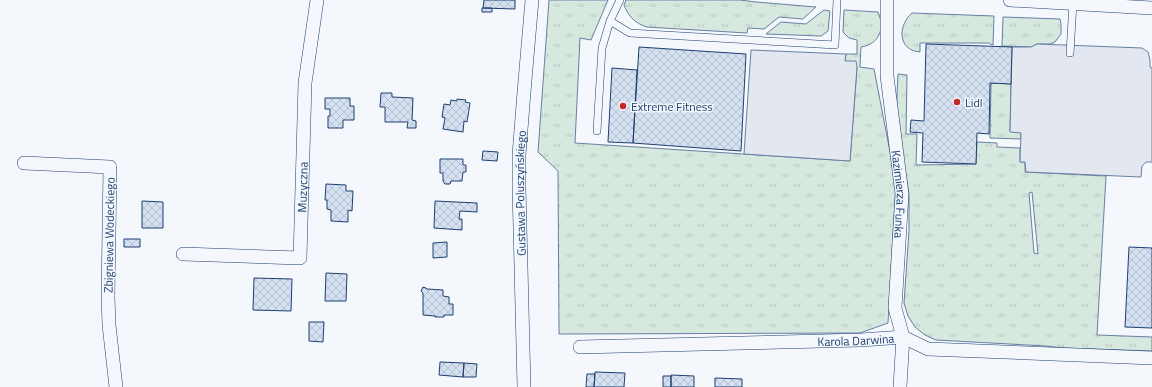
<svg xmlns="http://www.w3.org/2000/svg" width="1152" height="387" font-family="'Titillium Web',sans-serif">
	<defs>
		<pattern id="grass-tufts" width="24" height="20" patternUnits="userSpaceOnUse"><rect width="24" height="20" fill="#d7e8df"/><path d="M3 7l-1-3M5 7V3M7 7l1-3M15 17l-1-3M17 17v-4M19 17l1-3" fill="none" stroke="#b8c8c3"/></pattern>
		<pattern id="building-cross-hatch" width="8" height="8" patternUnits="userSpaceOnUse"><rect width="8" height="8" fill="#d5e0f0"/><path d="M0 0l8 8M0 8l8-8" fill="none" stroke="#b6c1d1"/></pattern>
	</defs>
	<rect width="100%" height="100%" fill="#f4f7fb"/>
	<path fill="url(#grass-tufts)" stroke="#687fa3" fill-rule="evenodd" d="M 549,0 L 608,0 L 591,40 L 580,38 L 575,143 L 850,161 L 857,67 L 845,61 L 846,54 L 857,54 L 857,40 L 849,38 L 843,32 L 844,10 L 878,12 C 885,28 880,44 861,47 L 860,67 L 874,69 L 896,183 L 888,323 L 860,333 L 559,334 L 558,171 L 538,152 Z
		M 626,0 L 740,0 L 756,2 L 816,7 L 803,19 L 779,17 L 764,29 L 748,28 L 747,33 L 647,27 C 636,24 628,16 624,5 Z
		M 824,10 L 830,11 L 828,31 L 821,36 L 766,34 L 781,22 L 806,24 Z
		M 912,13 L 994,16 L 993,45 L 990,44 L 989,43 L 920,43 L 920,52 C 897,50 898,25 912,13 Z
		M 1003,17 L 1060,19 L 1061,24 L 1061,34 L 1055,42 L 1050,44 L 1037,44 L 1032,47 L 1002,46 Z
		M 898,74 L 907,75 L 906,134 L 917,134 L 916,165 L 976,164 L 977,142 L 997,143 L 997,147 L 1020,148 L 1020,162 L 1025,162 L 1025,172 L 1106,176 L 1097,335 L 1152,337 L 1152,351 L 1064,348 L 1046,346 L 936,340 L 925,335 L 915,327 L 908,316 L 904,303 L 909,231 L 909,194 L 896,119 ZM 1032,192 L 1038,254 L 1034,253 L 1029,193 Z
		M 991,83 L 1011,84 L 1010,131 L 1021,132 L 1021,139 L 990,138 Z"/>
	<path fill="#e3e8f0" stroke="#687fa3" d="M 1037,44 L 1142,48 L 1148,52 L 1150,60 L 1150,67 L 1152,68 L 1152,162 L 1146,162 L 1142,166 L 1141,177 L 1026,172 L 1025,162 L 1020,162 L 1021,133 L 1010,132 L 1012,47 L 1031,47 Z
		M 751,50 L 846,54 L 845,61 L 856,61 L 857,67 L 850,161 L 744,154 Z"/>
	<path fill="url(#building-cross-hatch)" stroke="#1d3f73" d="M 484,0 L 515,0 L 515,9 L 483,8 Z
		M 482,8 L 492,8 L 492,12 L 482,12 Z
		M 926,44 L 1012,47 L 1011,84 L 990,83 L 989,134 L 977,133 L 976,164 L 922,162 L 923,133 L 910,132 L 911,120 L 924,121 Z
		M 639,47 L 746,54 L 741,151 L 633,143 Z
		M 612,68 L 637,70 L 633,143 L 608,142 Z
		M 381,93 L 392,93 L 392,97 L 413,98 L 412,120 L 416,121 L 416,128 L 407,128 L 408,122 L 385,122 L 385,107 L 380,107 Z
		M 325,98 L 350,98 L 350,106 L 354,106 L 354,120 L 343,120 L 343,128 L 328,128 L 328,116 L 330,116 L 330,109 L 325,109 Z
		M 457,99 L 466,100 L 465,102 L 470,103 L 467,122 L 464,121 L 463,132 L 443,129 L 445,118 L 442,117 L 444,104 L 450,105 L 451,100 L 457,101 Z
		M 483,151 L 498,152 L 497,161 L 482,160 Z
		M 440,159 L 463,159 L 463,165 L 466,165 L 466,172 L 463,172 L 462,181 L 451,181 L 450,184 L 445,184 L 443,181 L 443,173 L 440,173 Z
		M 326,184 L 346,185 L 346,191 L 353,191 L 352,211 L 348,210 L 348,222 L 331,221 L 331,210 L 327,209 L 327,200 L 325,200 Z
		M 142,201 L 163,202 L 163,228 L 142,228 Z
		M 435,201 L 477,203 L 477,212 L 460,211 L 459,219 L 462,219 L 462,230 L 434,228 Z
		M 124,239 L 140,239 L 140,247 L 124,247 Z
		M 447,242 L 447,257 L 433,258 L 433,243 Z
		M 1129,247 L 1152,248 L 1152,328 L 1125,327 Z
		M 326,273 L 347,274 L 346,301 L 325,301 Z
		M 254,278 L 292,279 L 291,311 L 253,310 Z
		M 423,287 L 426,288 L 427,289 L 443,290 L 443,296 L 449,297 L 449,304 L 453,304 L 453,315 L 444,315 L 444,317 L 435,317 L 435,316 L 423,315 L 423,293 L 421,291 Z
		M 309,322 L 324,322 L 323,342 L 309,341 Z
		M 440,362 L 464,363 L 463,377 L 439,375 Z
		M 464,363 L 477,364 L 476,377 L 463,377 Z
		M 595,372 L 625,373 L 624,387 L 594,387 Z
		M 587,374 L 595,374 L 594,387 L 586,387 Z
		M 671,375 L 694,376 L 694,387 L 671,387 Z
		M 663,376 L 671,376 L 671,387 L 663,387 Z
		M 715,378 L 742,379 L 742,387 L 715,387 Z"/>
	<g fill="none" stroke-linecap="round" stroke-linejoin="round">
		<g stroke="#1d3f73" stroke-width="8">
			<path id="service" d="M 610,21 L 630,33 L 835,45 L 837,0
				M 1070,53 L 1073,3
				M 597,131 L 602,48 L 610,21 L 620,0"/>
		</g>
		<g stroke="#1d3f73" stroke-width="14">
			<g id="minor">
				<path id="s1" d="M 887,0 L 887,76 L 902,194 L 895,308 L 903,337 L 900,387"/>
				<path d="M 1010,0 L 1152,8"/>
				<path d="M 24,163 L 110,167 L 108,296 L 109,325 L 116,387"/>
				<path id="s2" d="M 183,254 L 300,258 L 305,83 L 317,0"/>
				<path id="s3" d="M 580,347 L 861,340 L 903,337 L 928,349 L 1152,358"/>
				<path id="s4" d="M 524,387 L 519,187 L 519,155 L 524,92 L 532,0"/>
			</g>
		</g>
		<use href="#service" stroke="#f4f7fb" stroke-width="7"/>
		<use href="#minor" stroke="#f4f7fb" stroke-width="13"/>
	</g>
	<g fill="#c62828" stroke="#f4f7fb" stroke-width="1.5">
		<circle cx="957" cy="102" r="4"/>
		<circle cx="623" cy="106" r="4"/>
	</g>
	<g text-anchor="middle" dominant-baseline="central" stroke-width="3" stroke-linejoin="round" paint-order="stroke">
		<g font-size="12" fill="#1d3f73" stroke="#f4f7fb" text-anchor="start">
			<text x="965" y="102">Lidl</text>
			<text x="631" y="106">Extreme Fitness</text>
		</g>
		<g font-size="12" fill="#1d3f73" stroke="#f4f7fb">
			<text stroke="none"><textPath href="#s2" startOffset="188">Muzyczna</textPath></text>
			<text stroke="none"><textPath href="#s4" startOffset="194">Gustawa Poluszyńskiego</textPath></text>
			<text stroke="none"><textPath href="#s1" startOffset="195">Kazimierza Funka</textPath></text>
			<text transform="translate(109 235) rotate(-89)">Zbigniewa Wodeckiego</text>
			<text stroke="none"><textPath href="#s3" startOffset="276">Karola Darwina</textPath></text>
		</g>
	</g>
</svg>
